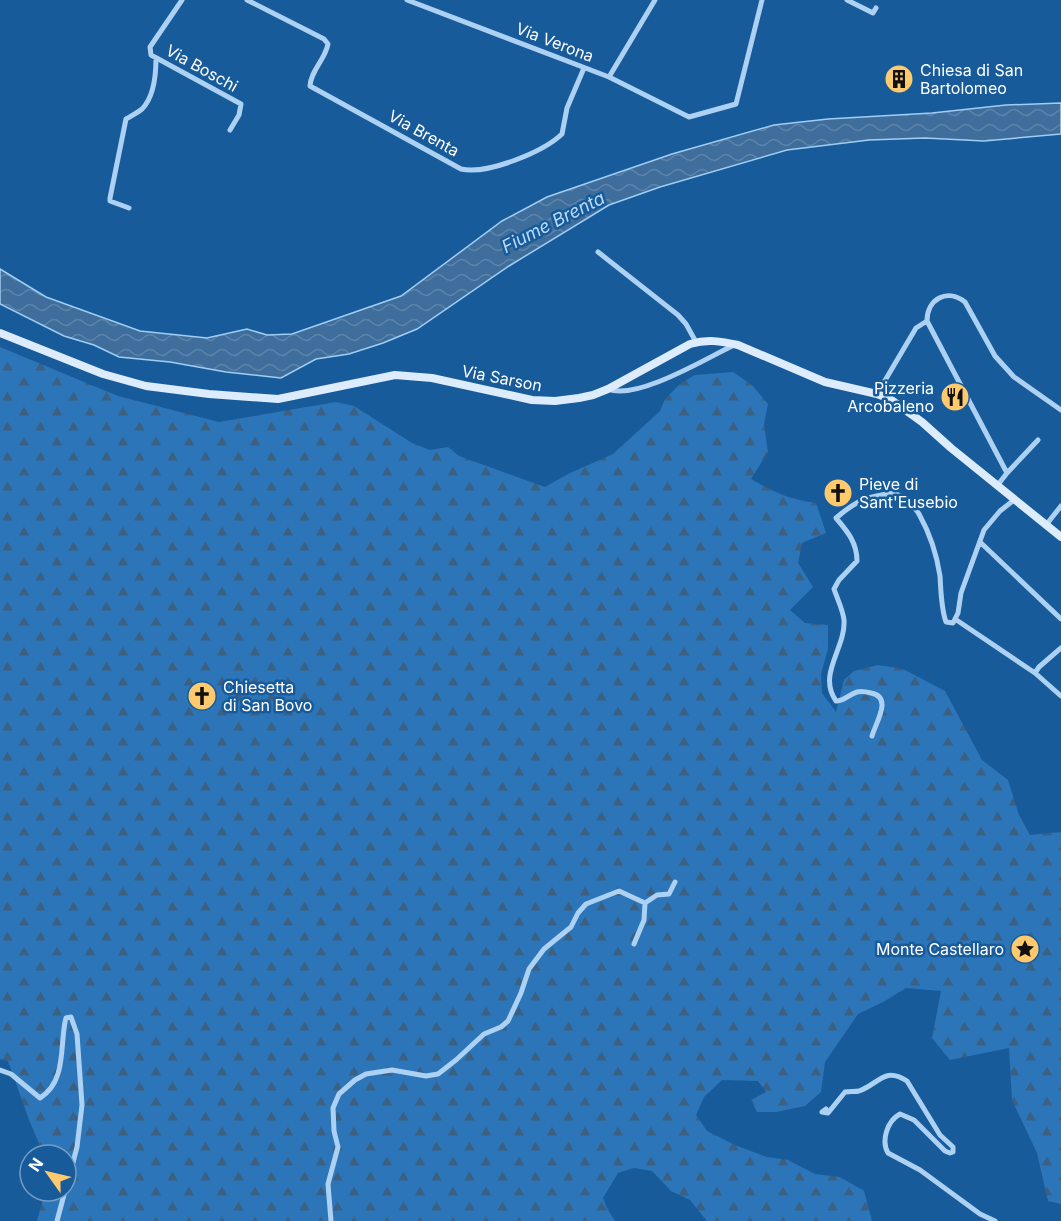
<svg xmlns="http://www.w3.org/2000/svg" width="1061" height="1221" font-family="Inter,sans-serif">
	<defs>
		<pattern id="forest-firs" width="22" height="20" patternUnits="userSpaceOnUse" patternTransform="scale(1.5)"><rect width="22" height="20" fill="#2b75b8"/><path d="M5 1l3.5 6h-7zM16 11l3.5 6h-7z" fill="#3c6082"/></pattern>
		<pattern id="water-waves" width="16" height="10" patternUnits="userSpaceOnUse" patternTransform="scale(1.5)"><rect width="16" height="10" fill="#3f6e9c"/><path d="M0 5q4-4 8 0t8 0" fill="none" stroke="#5c84ab"/></pattern>
	</defs>
	<rect width="100%" height="100%" fill="#185b9b"/>
	<path fill="url(#forest-firs)" d="M 0,347 L 118,396 L 219,422 L 336,402 L 354,406 L 412,443 L 430,450 L 448,447 L 459,456 L 545,487 L 568,474 L 613,454 L 660,411 L 665,399 L 681,383 L 695,375 L 733,372 L 752,385 L 768,404 L 764,424 L 768,452 L 751,479 C 774,492 789,500 816,503 L 826,533 L 802,543 L 798,563 L 813,587 L 790,610 L 805,623 L 828,625 L 828,649 L 821,674 L 822,693 L 836,712 L 844,680 L 854,671 L 878,665 L 903,669 L 945,691 L 982,760 L 1008,780 L 1019,815 L 1030,835 L 1061,832 L 1061,1204 L 1048,1201 L 1037,1153 L 1012,1100 L 1009,1048 L 950,1060 L 932,1038 L 941,991 L 906,988 L 885,1001 L 858,1014 L 825,1062 L 821,1092 L 805,1106 L 776,1112 L 757,1112 L 751,1100 L 766,1092 L 758,1081 L 722,1080 L 704,1097 L 696,1115 L 707,1131 L 735,1145 L 767,1157 L 788,1160 L 815,1174 L 840,1177 L 864,1191 L 872,1221 L 707,1221 L 690,1200 L 671,1191 L 652,1171 L 634,1168 L 618,1173 L 603,1198 L 607,1208 L 615,1221 L 37,1221 L 45,1191 L 66,1191 L 66,1155 L 44,1155 L 29,1120 L 8,1061 L 0,1059 Z"/>
	<path fill="url(#water-waves)" stroke="#a0cdf4" stroke-width="1.5" d="M 1061,103 L 1061,134 L 984,141 L 925,138 L 869,140 L 787,150 L 660,187 L 609,205 L 509,266 L 417,329 L 383,343 L 349,354 L 316,359 L 281,378 L 226,372 L 170,362 L 119,357 L 94,345 L 64,336 L 0,304 L 0,269 L 46,297 L 140,331 L 207,338 L 247,329 L 267,335 L 292,334 L 401,296 L 502,221 L 547,197 L 672,154 L 774,125 L 828,119 L 932,113 L 1006,105 Z"/>
	<g fill="none" stroke-linecap="round" stroke-linejoin="round">
		<path stroke="#add1f2" stroke-width="5" d="M 182,0 L 150,47 L 151,55 L 241,104 L 239,115 L 230,130
			M 247,0 L 324,39 L 328,44 C 325,60 311,70 310,86 L 461,169 C 487,175 543,152 562,134 L 567,108 L 584,68
			M 407,0 L 609,77 L 655,0
			M 847,0 L 873,13 L 876,8
			M 609,77 L 689,117 L 736,104 L 762,0
			M 129,208 L 110,201 L 110,198 L 126,119 C 131,116 137,113 142,109 C 154,97 156,74 156,58
			M 598,252 L 678,315 L 686,324 L 696,342
			M 608,389 C 636,401 707,358 734,345
			M 877,394 L 916,328 L 927,321
			M 1007,473 L 1038,440
			M 997,486 L 1007,473 L 927,321 C 927,299 947,288 965,302 L 995,356 L 1014,377 L 1061,410
			M 1046,525 L 1061,506
			M 980,542 L 1061,619
			M 955,619 L 1035,673 L 1061,696
			M 1035,673 L 1039,667 L 1061,648
			M 872,736 C 876,722 893,697 871,693 C 867,692 861,691 857,692 C 849,694 845,701 836,701 C 817,674 846,648 844,620 C 843,610 837,598 834,589 L 839,580 L 857,561 C 857,543 848,532 836,518 C 857,500 868,496 895,493 C 904,499 914,505 919,514 C 929,532 937,556 940,576 C 941,591 941,608 946,622 L 953,623 L 958,613 L 961,593 L 984,530 L 1000,511 L 1014,500
			M 645,903 L 657,895 L 669,894 L 675,882
			M 634,944 L 644,920 L 645,903
			M 0,1070 L 11,1074 L 40,1098 C 66,1082 60,1048 65,1022 L 66,1018 L 71,1017 L 77,1034 L 82,1105 L 77,1147 L 66,1189
			M 826,1109 L 822,1112 L 828,1113 L 845,1092 C 850,1091 855,1092 859,1091 C 879,1084 884,1066 907,1081 L 940,1135 L 953,1147 L 953,1152 L 950,1153 L 945,1151 L 914,1120 L 900,1114 C 887,1121 881,1141 888,1153 L 920,1170 L 980,1214 L 995,1221
			M 57,1221 L 65,1191
			M 331,1221 L 328,1184 L 338,1147 L 334,1131 L 333,1108 L 339,1094 L 355,1080 L 366,1074 L 392,1070 L 426,1076 L 438,1074 L 456,1060 L 484,1034 L 501,1027 L 508,1021 L 521,993 L 529,969 L 544,949 L 571,927 L 578,913 L 586,904 L 619,891 L 645,903"/>
		<path stroke="#dcecfc" stroke-width="8" d="M 0,333 L 103,374 L 146,386 L 209,394 L 278,399 L 395,375 L 432,378 L 532,400 L 555,401 L 579,398 L 593,395 L 608,389 L 690,344 C 707,339 721,341 738,345 L 825,382 L 877,394 L 890,399 L 922,422 L 951,448 L 1061,537"/>
	</g>
	<defs>
		<g id="building-disc" transform="scale(1.5)"><circle r="9.5" fill="#ffca6e" stroke="#185b9b"/><path d="M-4-6H4V6H1V3H-1V6H-4ZM-2.5-4.3h1.7v1.8h-1.7ZM.8-4.3h1.7v1.8H.8ZM-2.5-1h1.7V.8h-1.7ZM.8-1h1.7V.8H.8Z" fill="#111"/></g>
		<g id="restaurant-disc" transform="scale(1.5)"><circle r="9.5" fill="#ffca6e" stroke="#185b9b"/><path d="M-5-6h1v4h1v-4h1v4h1v-4h1v5L-1.5 .5V6h-2V.5L-5-1ZM5-6V6H3V1.5H1.5Q1.5-4 5-6Z" fill="#111"/></g>
		<g id="church-disc" transform="scale(1.5)"><circle r="9.5" fill="#ffca6e" stroke="#185b9b"/><path d="M-1.2-6h2.4v3.5h3.3v2.4h-3.3V6h-2.4V-.1h-3.3v-2.4h3.3Z" fill="#111"/></g>
		<g id="sight-disc" transform="scale(1.5)"><circle r="9.5" fill="#ffca6e" stroke="#185b9b"/><path d="M0-6L1.8-2.2L6-1.7L2.9 1.2L3.7 5.4L0 3.3L-3.7 5.4L-2.9 1.2L-6-1.7L-1.8-2.2Z" fill="#111"/></g>
	</defs>
	<g fill-rule="evenodd">
		<use href="#building-disc" x="899" y="79"/>
		<use href="#restaurant-disc" x="955" y="397"/>
		<use href="#church-disc" x="838" y="493"/>
		<use href="#church-disc" x="202" y="696"/>
		<use href="#sight-disc" x="1025" y="949"/>
	</g>
	<g text-anchor="middle" dominant-baseline="central" stroke-width="5" stroke-linejoin="round" paint-order="stroke">
		<g font-size="16" fill="#fff" stroke="#185b9b">
			<text transform="translate(555 42) rotate(21)">Via Verona</text>
			<text transform="translate(202 68) rotate(29)">Via Boschi</text>
			<text transform="translate(424 133) rotate(29)">Via Brenta</text>
			<text transform="translate(502 378) rotate(11)">Via Sarson</text>
		</g>
		<g font-size="16" fill="#fff" stroke="#185b9b" text-anchor="start">
			<text x="920" y="70">Chiesa di San<tspan x="920" dy="18">Bartolomeo</tspan></text>
			<text x="934" y="388" text-anchor="end">Pizzeria<tspan x="934" dy="18">Arcobaleno</tspan></text>
			<text x="859" y="484">Pieve di<tspan x="859" dy="18">Sant'Eusebio</tspan></text>
			<text x="223" y="687">Chiesetta<tspan x="223" dy="18">di San Bovo</tspan></text>
			<text x="1004" y="949" text-anchor="end">Monte Castellaro</text>
		</g>
		<g font-size="18" font-style="italic" fill="#badbf8" stroke="#185b9b">
			<text transform="translate(553 222) rotate(-27)">Fiume Brenta</text>
		</g>
	</g>
	<g transform="translate(48 1173) rotate(304)"><circle r="28" fill="#185b9b" stroke="#749dc3" stroke-width="1.5"/>
	<path d="M0-4.5L10 22L0 15L-10 22Z" fill="#ffca6e"/>
	<text y="-9" font-size="16" font-weight="bold" text-anchor="middle" fill="#ffffff">N</text>
	</g>
</svg>
